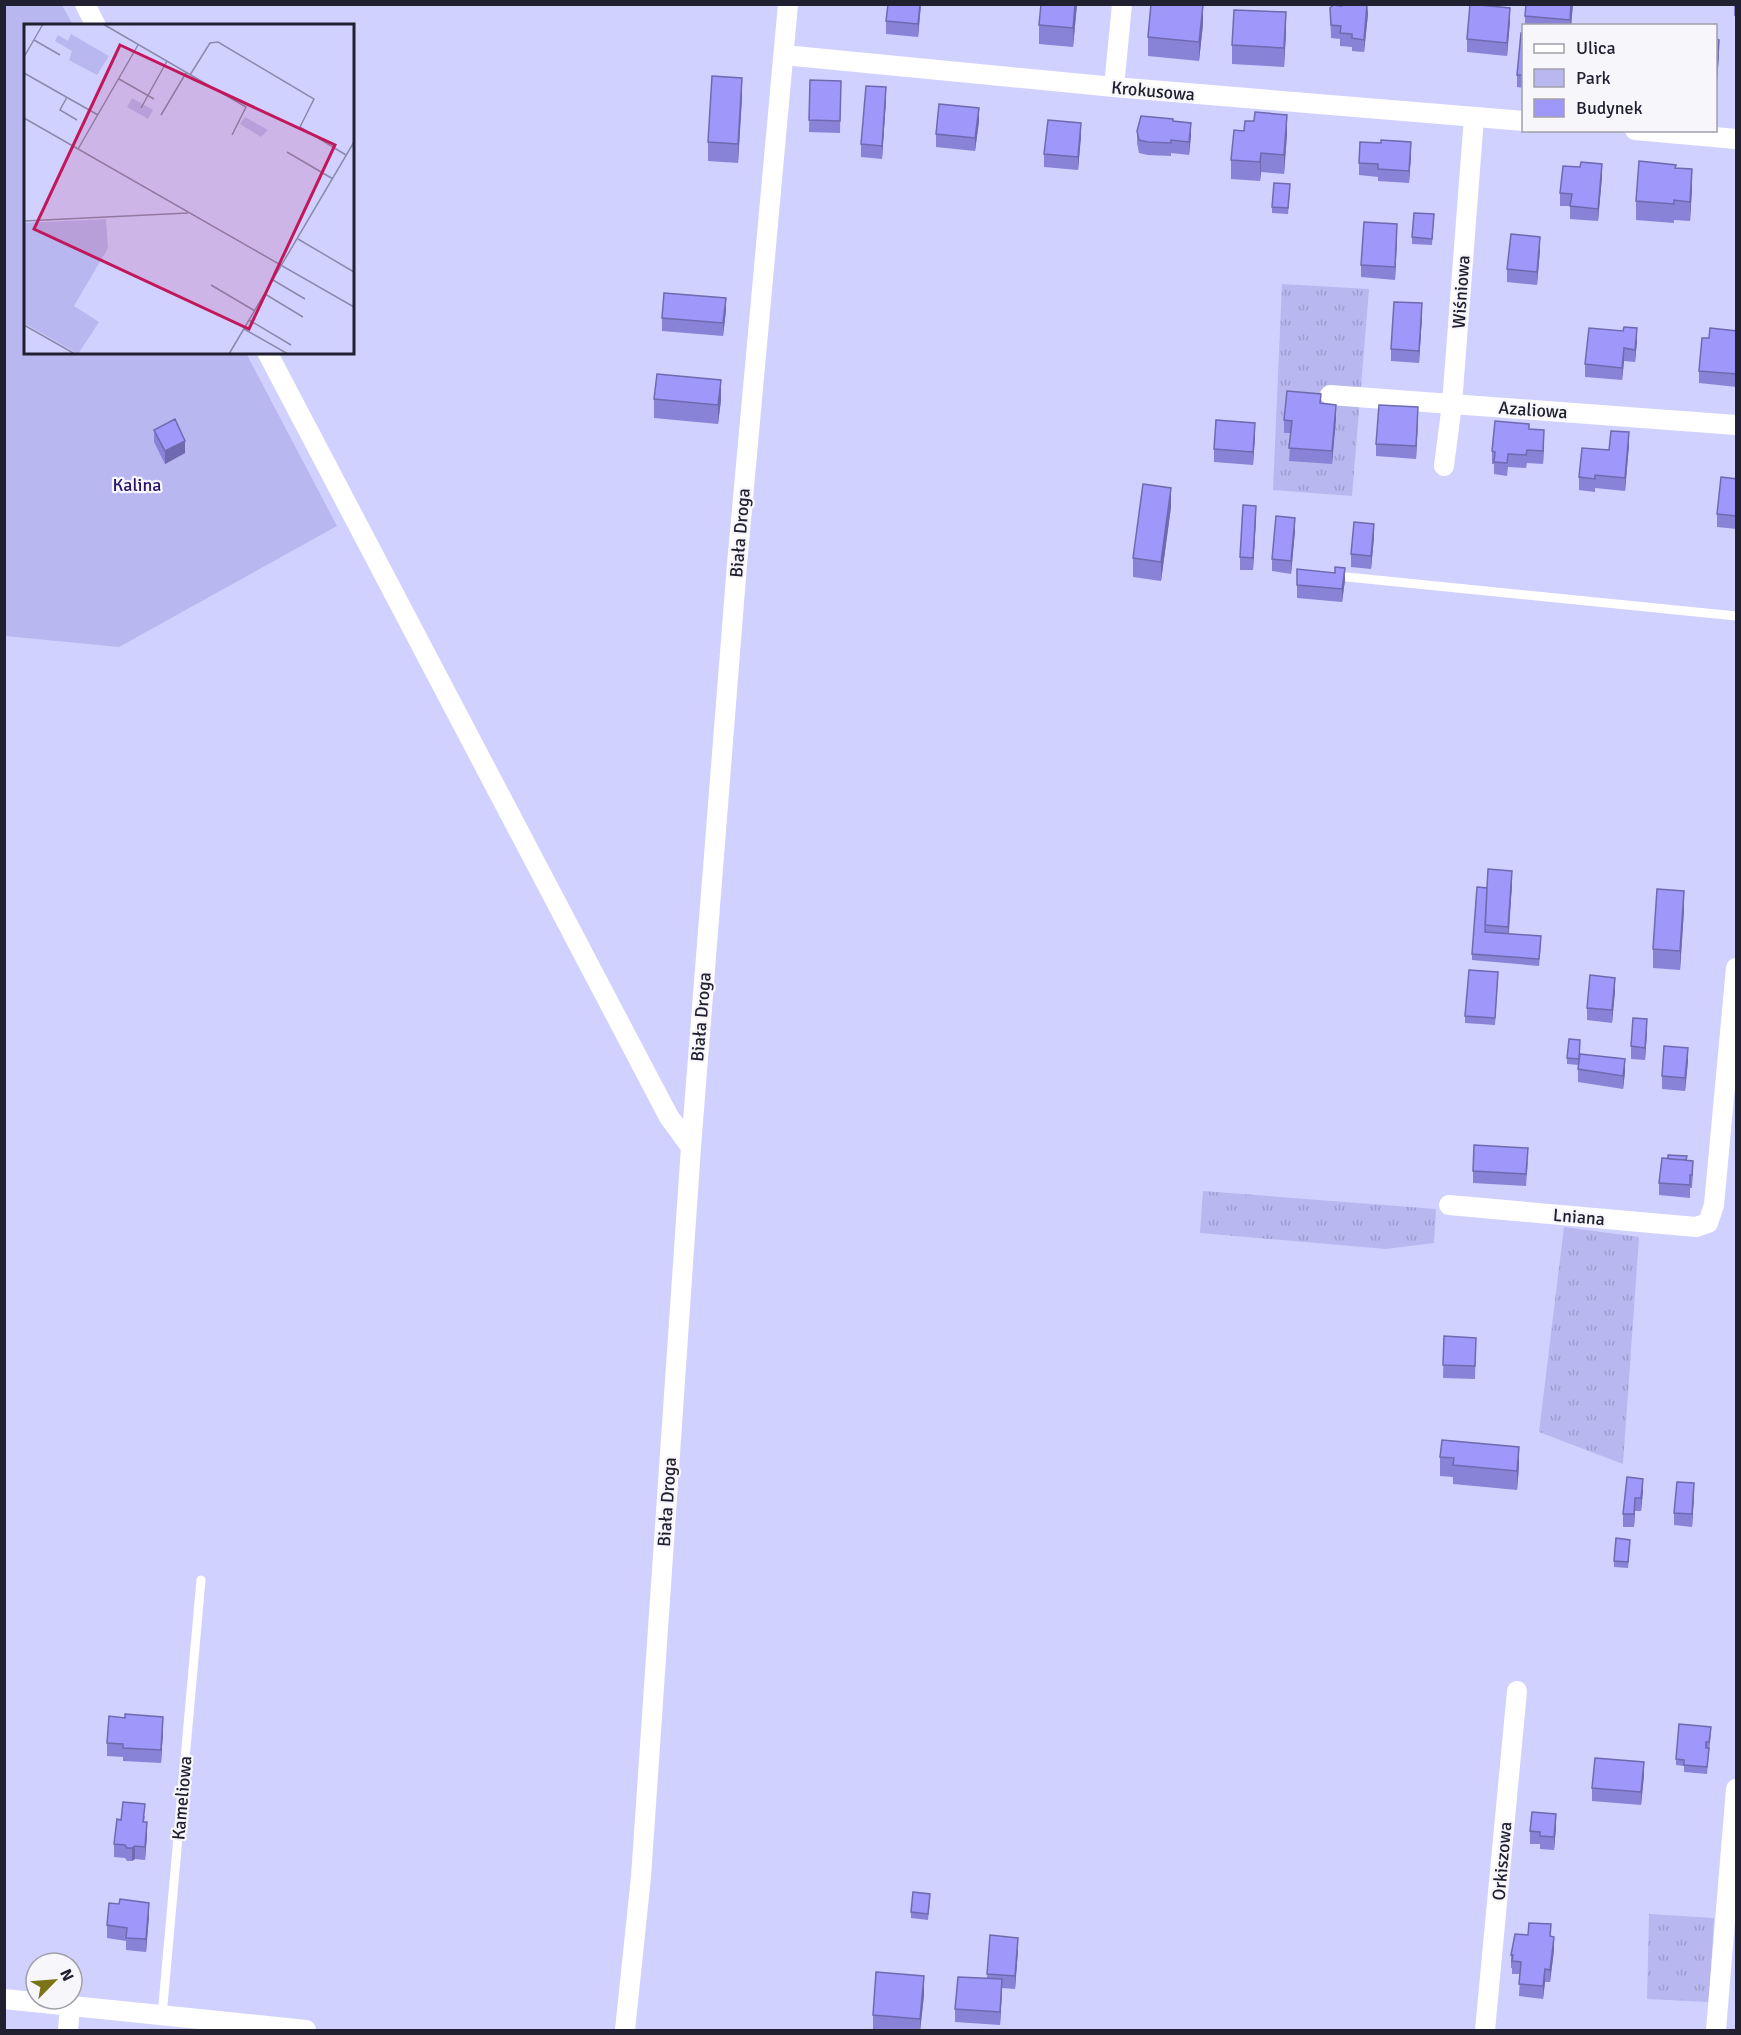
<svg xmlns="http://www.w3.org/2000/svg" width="1741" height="2035" font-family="Signika,sans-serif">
	<defs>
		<pattern id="grass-tufts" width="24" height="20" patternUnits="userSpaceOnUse" patternTransform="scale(1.5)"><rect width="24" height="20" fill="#b8b7f0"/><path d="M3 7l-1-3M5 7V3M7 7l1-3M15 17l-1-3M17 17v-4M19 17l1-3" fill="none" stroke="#9e9dce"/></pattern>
	</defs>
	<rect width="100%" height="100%" fill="#d1d1ff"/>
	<path fill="url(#grass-tufts)" d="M 1282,284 L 1369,289 L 1352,496 L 1273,490 Z
		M 1203,1191 L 1436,1209 L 1434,1243 L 1386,1249 L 1200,1233 Z
		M 1564,1227 L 1639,1237 L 1623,1464 L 1539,1432 Z
		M 1649,1914 L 1714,1918 L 1709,2002 L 1647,1999 Z"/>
	<path fill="#b8b7f0" d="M 4,5 L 62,5 L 73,25 L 26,26 L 26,352 L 246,353 L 337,526 L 119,647 L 5,636 Z"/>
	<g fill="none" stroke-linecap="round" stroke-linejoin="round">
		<path stroke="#fff" stroke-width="9" d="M 1347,577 L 1736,616
			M 162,2016 L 201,1580"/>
		<path stroke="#fff" stroke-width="20" d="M 85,4 L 96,26
			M 784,55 L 1114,87 L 1524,121
			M 1114,87 L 1122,4
			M 1635,130 L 1736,139
			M 267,352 L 669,1117 L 691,1147
			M 1330,395 L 1736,425
			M 1444,466 L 1452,404 L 1474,117
			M 1449,1205 L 1696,1227 L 1708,1223 L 1714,1205 L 1736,968
			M 4,1999 L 306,2030
			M 68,2030 L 70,2006
			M 625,2030 L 641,1877 L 691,1147 L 737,564 L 788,4
			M 1485,2030 L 1517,1691
			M 1716,2030 L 1736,1789"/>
	</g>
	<path fill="#8883d7" d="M 921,4 L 918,37 L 886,34 L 886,21 Z
		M 1041,4 L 1077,4 L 1073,47 L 1039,44 L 1039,25 Z
		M 1573,4 L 1571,26 L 1525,26 L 1525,16 Z
		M 1734,4 L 1737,4 L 1737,16 L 1734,16 Z
		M 1330,8 L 1368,14 L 1364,52 L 1352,51 L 1352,47 L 1340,46 L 1340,39 L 1331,38 Z
		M 1510,21 L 1507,56 L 1467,52 L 1467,39 Z
		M 1203,24 L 1199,61 L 1148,56 L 1148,37 Z
		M 1286,32 L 1284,67 L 1232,64 L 1232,45 Z
		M 1524,33 L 1524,88 L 1517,87 L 1517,75 Z
		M 810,80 L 841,81 L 840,133 L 809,132 Z
		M 742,97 L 738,163 L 708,161 L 708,142 Z
		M 886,100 L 882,159 L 861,157 L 861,144 Z
		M 979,121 L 975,151 L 936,147 L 936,134 Z
		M 1173,121 L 1191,135 L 1189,155 L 1171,153 L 1171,156 L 1148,155 L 1139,153 L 1137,143 L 1137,131 Z
		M 1287,134 L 1284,174 L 1261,172 L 1260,181 L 1231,179 L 1231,160 Z
		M 1081,136 L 1078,170 L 1044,167 L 1044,154 Z
		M 1411,155 L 1409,183 L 1378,181 L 1378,177 L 1359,175 L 1359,163 Z
		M 1676,168 L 1692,188 L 1690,221 L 1674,220 L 1674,223 L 1636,220 L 1636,201 Z
		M 1602,177 L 1598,221 L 1570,219 L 1570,206 L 1560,206 L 1560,193 Z
		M 1290,190 L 1288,214 L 1272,213 L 1272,207 Z
		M 1434,214 L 1432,245 L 1412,244 L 1412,237 Z
		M 1397,237 L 1395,280 L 1361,277 L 1361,265 Z
		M 1540,250 L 1537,285 L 1507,282 L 1507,269 Z
		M 726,310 L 723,336 L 662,331 L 662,318 Z
		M 1422,316 L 1419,363 L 1391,361 L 1391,349 Z
		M 1737,331 L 1737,387 L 1699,383 L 1699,371 L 1709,338 Z
		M 1637,341 L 1635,362 L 1624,361 L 1622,380 L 1585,377 L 1585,364 Z
		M 654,399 L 721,400 L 718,424 L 654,418 Z
		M 1321,404 L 1336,418 L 1332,464 L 1289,461 L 1291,433 L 1284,433 L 1284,420 Z
		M 1418,420 L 1416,459 L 1376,456 L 1376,444 Z
		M 1529,429 L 1544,443 L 1543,464 L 1527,463 L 1526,468 L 1508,467 L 1507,476 L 1494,474 L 1494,464 L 1492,464 L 1492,451 Z
		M 154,430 L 185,453 L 165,464 L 154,442 Z
		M 1255,436 L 1253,465 L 1214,462 L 1214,449 Z
		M 1629,445 L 1625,491 L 1595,488 L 1595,492 L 1579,490 L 1579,477 L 1609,450 Z
		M 1737,479 L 1737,529 L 1717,527 L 1717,514 Z
		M 1171,507 L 1161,581 L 1133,577 L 1133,558 Z
		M 1256,518 L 1253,570 L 1240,570 L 1240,557 Z
		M 1295,531 L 1291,574 L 1272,571 L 1272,559 Z
		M 1374,537 L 1371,569 L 1351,567 L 1351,554 Z
		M 1335,573 L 1345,580 L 1342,602 L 1297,598 L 1297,585 Z
		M 1512,884 L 1509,934 L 1541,943 L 1539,966 L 1472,960 L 1472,954 L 1487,888 Z
		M 1684,910 L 1680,970 L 1653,968 L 1653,949 Z
		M 1498,979 L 1495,1025 L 1465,1023 L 1465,1016 Z
		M 1615,991 L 1612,1023 L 1587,1020 L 1587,1008 Z
		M 1647,1032 L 1645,1060 L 1631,1059 L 1631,1046 Z
		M 1580,1047 L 1579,1065 L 1567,1064 L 1567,1058 Z
		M 1688,1061 L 1685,1091 L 1662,1089 L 1662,1076 Z
		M 1578,1069 L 1625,1072 L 1623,1089 L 1578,1082 Z
		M 1687,1160 L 1693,1174 L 1692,1188 L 1690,1188 L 1690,1198 L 1659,1195 L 1659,1183 Z
		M 1528,1161 L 1526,1186 L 1473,1183 L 1473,1171 Z
		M 1444,1336 L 1476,1338 L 1475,1379 L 1443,1378 Z
		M 1440,1457 L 1519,1466 L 1517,1490 L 1453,1484 L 1453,1477 L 1440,1476 Z
		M 1627,1477 L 1643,1491 L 1641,1511 L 1635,1511 L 1634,1527 L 1623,1527 L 1623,1514 Z
		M 1694,1496 L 1692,1527 L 1674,1525 L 1674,1513 Z
		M 1630,1546 L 1628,1568 L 1614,1567 L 1614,1561 Z
		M 125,1718 L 163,1730 L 161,1763 L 123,1761 L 123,1757 L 107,1756 L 107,1743 Z
		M 1711,1733 L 1707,1774 L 1684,1772 L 1684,1766 L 1676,1765 L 1676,1759 Z
		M 1644,1775 L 1641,1805 L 1592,1801 L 1592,1788 Z
		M 145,1816 L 144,1822 L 147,1835 L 145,1860 L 135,1859 L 132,1861 L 127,1861 L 125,1858 L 114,1857 L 114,1844 L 121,1820 Z
		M 1556,1827 L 1554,1850 L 1540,1849 L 1540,1844 L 1530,1844 L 1530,1831 Z
		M 930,1900 L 928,1920 L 911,1918 L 911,1912 Z
		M 149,1916 L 146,1952 L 126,1950 L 126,1941 L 107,1938 L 107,1925 Z
		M 1018,1950 L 1015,1989 L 1002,1988 L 1000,2025 L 955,2022 L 955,2009 L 987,1978 L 987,1974 Z
		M 1554,1950 L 1550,1982 L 1545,1982 L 1543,1999 L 1519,1996 L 1520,1974 L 1512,1974 L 1512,1968 L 1511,1968 L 1511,1955 Z
		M 924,1995 L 920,2031 L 873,2031 L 873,2015 Z"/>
	<path fill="#6f6aaf" d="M 920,4 L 921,4 L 918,37 L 918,24 Z
		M 1075,4 L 1077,4 L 1073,47 L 1073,28 Z
		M 1368,4 L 1368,14 L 1364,52 L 1364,40 Z
		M 1571,4 L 1573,4 L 1571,26 L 1570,26 Z
		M 1203,5 L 1203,24 L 1199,61 L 1199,42 Z
		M 1510,8 L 1510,21 L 1507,56 L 1507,43 Z
		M 1286,12 L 1286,32 L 1284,67 L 1284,48 Z
		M 1719,40 L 1719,53 L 1716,99 L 1716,87 Z
		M 742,78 L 742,97 L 738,163 L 738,144 Z
		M 886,87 L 886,100 L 882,159 L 882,146 Z
		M 979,108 L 979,121 L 975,151 L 975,138 Z
		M 1287,115 L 1287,134 L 1284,174 L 1284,155 Z
		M 1081,123 L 1081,136 L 1078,170 L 1078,157 Z
		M 1191,123 L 1191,135 L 1189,155 L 1189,142 Z
		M 1411,142 L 1411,155 L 1409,183 L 1409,171 Z
		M 1261,153 L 1261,172 L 1260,181 L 1260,162 Z
		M 1602,164 L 1602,177 L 1598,221 L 1598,209 Z
		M 1692,169 L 1692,188 L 1690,221 L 1690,202 Z
		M 1397,224 L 1397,237 L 1395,280 L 1395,267 Z
		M 1540,237 L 1540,250 L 1537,285 L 1537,272 Z
		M 726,298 L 726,310 L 723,336 L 723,323 Z
		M 1422,303 L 1422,316 L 1419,363 L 1419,351 Z
		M 1637,328 L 1637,341 L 1635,362 L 1635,350 Z
		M 1624,348 L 1624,361 L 1622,380 L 1622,368 Z
		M 721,380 L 721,400 L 718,424 L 718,405 Z
		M 1336,405 L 1336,418 L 1332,464 L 1332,451 Z
		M 1418,407 L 1418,420 L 1416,459 L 1416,446 Z
		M 1255,423 L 1255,436 L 1253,465 L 1253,452 Z
		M 1544,430 L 1544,443 L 1543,464 L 1543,451 Z
		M 1629,432 L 1629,445 L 1625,491 L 1625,478 Z
		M 185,441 L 185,453 L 165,464 L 165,451 Z
		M 1171,488 L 1171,507 L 1161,581 L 1161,562 Z
		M 1256,506 L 1256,518 L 1253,570 L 1253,558 Z
		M 1295,518 L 1295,531 L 1291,574 L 1291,561 Z
		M 1374,524 L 1374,537 L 1371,569 L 1371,556 Z
		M 1345,568 L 1345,580 L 1342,602 L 1342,589 Z
		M 1512,871 L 1512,884 L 1508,940 L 1508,927 Z
		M 1684,891 L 1684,910 L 1680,970 L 1680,951 Z
		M 1615,978 L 1615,991 L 1612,1023 L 1612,1010 Z
		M 1647,1019 L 1647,1032 L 1645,1060 L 1645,1048 Z
		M 1688,1048 L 1688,1061 L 1685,1091 L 1685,1078 Z
		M 1625,1059 L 1625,1072 L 1623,1089 L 1623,1076 Z
		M 1519,1447 L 1519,1466 L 1517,1490 L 1517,1471 Z
		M 1643,1479 L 1643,1491 L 1641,1511 L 1641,1498 Z
		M 1694,1483 L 1694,1496 L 1692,1527 L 1692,1514 Z
		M 1635,1498 L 1635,1511 L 1634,1527 L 1634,1514 Z
		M 163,1717 L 163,1730 L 161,1763 L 161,1750 Z
		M 1644,1762 L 1644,1775 L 1641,1805 L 1641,1792 Z
		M 1556,1814 L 1556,1827 L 1554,1850 L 1554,1837 Z
		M 147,1822 L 147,1835 L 145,1860 L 145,1847 Z
		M 135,1846 L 135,1859 L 132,1861 L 132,1848 Z
		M 149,1903 L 149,1916 L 146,1952 L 146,1939 Z
		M 1554,1937 L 1554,1950 L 1550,1982 L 1550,1970 Z
		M 1018,1938 L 1018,1950 L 1015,1989 L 1015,1976 Z
		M 1545,1969 L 1545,1982 L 1543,1999 L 1543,1986 Z
		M 924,1976 L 924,1995 L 920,2031 L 920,2019 Z
		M 1002,1979 L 1002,1992 L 1000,2025 L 1000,2012 Z"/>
	<path fill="#9e98fa" stroke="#6f6aaf" stroke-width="1.5" d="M 888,4 L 920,4 L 918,24 L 886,21 Z
		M 1041,4 L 1075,4 L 1073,28 L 1039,25 Z
		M 1151,4 L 1203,5 L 1199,42 L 1148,37 Z
		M 1343,4 L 1367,4 L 1364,40 L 1352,38 L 1352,34 L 1340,33 L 1341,26 L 1331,25 L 1330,8 L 1333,5 L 1342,6 Z
		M 1470,4 L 1510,8 L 1507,43 L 1467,39 Z
		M 1526,4 L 1571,4 L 1570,20 L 1525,16 Z
		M 1234,10 L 1286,12 L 1284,48 L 1232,45 Z
		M 1521,33 L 1524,33 L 1524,75 L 1517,75 Z
		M 1716,39 L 1719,40 L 1716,87 Z
		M 712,76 L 742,78 L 738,144 L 708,142 Z
		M 810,80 L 841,81 L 840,121 L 809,120 Z
		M 866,86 L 886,87 L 882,146 L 861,144 Z
		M 939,104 L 979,108 L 975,138 L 936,134 Z
		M 1255,112 L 1287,115 L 1284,155 L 1261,153 L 1260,162 L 1231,160 L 1234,130 L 1244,131 L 1245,121 L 1254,121 Z
		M 1141,116 L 1173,119 L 1173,121 L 1191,123 L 1189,142 L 1171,140 L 1171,143 L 1148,142 L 1139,140 L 1137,131 Z
		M 1048,120 L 1081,123 L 1078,157 L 1044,154 Z
		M 1381,140 L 1411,142 L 1409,171 L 1378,169 L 1378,164 L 1359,163 L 1360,142 L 1381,143 Z
		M 1639,161 L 1676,165 L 1675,168 L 1692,169 L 1690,202 L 1674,200 L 1674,204 L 1636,201 Z
		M 1581,162 L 1602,164 L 1598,209 L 1570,206 L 1572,194 L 1560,193 L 1563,166 L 1580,167 Z
		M 1274,183 L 1290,184 L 1288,208 L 1272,207 Z
		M 1414,213 L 1434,214 L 1432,239 L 1412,237 Z
		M 1364,222 L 1397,224 L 1395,267 L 1361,265 Z
		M 1511,234 L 1540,237 L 1537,272 L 1507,269 Z
		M 664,293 L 726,298 L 723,323 L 662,318 Z
		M 1394,302 L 1422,303 L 1419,351 L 1391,349 Z
		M 1624,327 L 1637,328 L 1635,350 L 1624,348 L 1622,368 L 1585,364 L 1589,328 L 1623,331 Z
		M 1710,328 L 1737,331 L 1737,374 L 1699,371 L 1702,338 L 1709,338 Z
		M 657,374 L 721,380 L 718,405 L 654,399 Z
		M 1287,391 L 1321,394 L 1320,403 L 1336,405 L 1332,451 L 1289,448 L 1292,421 L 1284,420 Z
		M 1379,405 L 1418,407 L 1416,446 L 1376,444 Z
		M 175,419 L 185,441 L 165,451 L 154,430 Z
		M 1216,420 L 1255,423 L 1253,452 L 1214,449 Z
		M 1495,421 L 1529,424 L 1529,429 L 1544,430 L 1543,451 L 1527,450 L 1526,455 L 1508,454 L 1507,463 L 1494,462 L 1495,452 L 1492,451 Z
		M 1611,431 L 1629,432 L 1625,478 L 1595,475 L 1595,479 L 1579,477 L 1582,448 L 1609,450 Z
		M 1721,477 L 1737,479 L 1737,516 L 1717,514 Z
		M 1143,484 L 1171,488 L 1161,562 L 1133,558 Z
		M 1243,505 L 1256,506 L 1253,558 L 1240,557 Z
		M 1276,516 L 1295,518 L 1291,561 L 1272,559 Z
		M 1354,522 L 1374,524 L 1371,556 L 1351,554 Z
		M 1335,567 L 1345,568 L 1342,589 L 1297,585 L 1297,569 L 1335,573 Z
		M 1488,869 L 1512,871 L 1508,927 L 1485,925 Z
		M 1477,887 L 1487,888 L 1485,932 L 1541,936 L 1539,959 L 1472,954 Z
		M 1657,889 L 1684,891 L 1680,951 L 1653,949 Z
		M 1469,970 L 1498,972 L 1495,1018 L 1465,1016 Z
		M 1590,975 L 1615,978 L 1612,1010 L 1587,1008 Z
		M 1633,1018 L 1647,1019 L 1645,1048 L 1631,1046 Z
		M 1569,1039 L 1580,1040 L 1579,1059 L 1567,1058 Z
		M 1664,1046 L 1688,1048 L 1685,1078 L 1662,1076 Z
		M 1580,1054 L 1625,1059 L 1623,1076 L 1578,1069 Z
		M 1474,1145 L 1528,1148 L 1526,1174 L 1473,1171 Z
		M 1668,1155 L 1687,1156 L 1686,1160 L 1668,1159 Z
		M 1662,1158 L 1693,1161 L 1692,1175 L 1690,1175 L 1690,1185 L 1659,1183 Z
		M 1444,1336 L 1476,1338 L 1475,1366 L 1443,1365 Z
		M 1442,1440 L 1519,1447 L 1517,1471 L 1453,1465 L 1454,1458 L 1440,1457 Z
		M 1627,1477 L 1643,1479 L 1641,1498 L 1635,1498 L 1634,1514 L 1623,1514 Z
		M 1677,1482 L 1694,1483 L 1692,1514 L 1674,1513 Z
		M 1616,1538 L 1630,1540 L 1628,1562 L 1614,1561 Z
		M 125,1714 L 163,1717 L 161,1750 L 123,1748 L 123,1744 L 107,1743 L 109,1716 L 125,1718 Z
		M 1679,1724 L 1711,1727 L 1709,1742 L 1706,1742 L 1706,1748 L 1709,1748 L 1707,1767 L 1684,1765 L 1684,1760 L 1676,1759 Z
		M 1595,1758 L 1644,1762 L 1641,1792 L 1592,1788 Z
		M 123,1802 L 145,1804 L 143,1822 L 147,1822 L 145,1847 L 135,1846 L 132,1848 L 127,1848 L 125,1845 L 114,1844 L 117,1819 L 121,1820 Z
		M 1532,1812 L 1556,1814 L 1554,1837 L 1540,1836 L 1540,1832 L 1530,1831 Z
		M 913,1892 L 930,1894 L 928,1914 L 911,1912 Z
		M 120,1899 L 149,1903 L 146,1939 L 126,1938 L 127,1928 L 107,1925 L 109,1903 L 119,1904 Z
		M 1529,1923 L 1551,1924 L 1550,1936 L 1554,1937 L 1550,1970 L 1545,1969 L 1543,1986 L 1519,1984 L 1521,1962 L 1512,1961 L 1513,1955 L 1511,1955 L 1515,1934 L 1528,1935 Z
		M 990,1935 L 1018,1938 L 1015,1976 L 987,1974 Z
		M 876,1972 L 924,1976 L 920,2019 L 873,2015 Z
		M 958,1977 L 1002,1979 L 1000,2012 L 955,2009 Z"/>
	<g text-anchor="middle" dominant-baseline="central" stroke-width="4.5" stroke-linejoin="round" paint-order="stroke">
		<g font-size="18" fill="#212031" stroke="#f6f6fb">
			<text transform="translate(1153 91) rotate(5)">Krokusowa</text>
			<text transform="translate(1461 292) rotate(-86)">Wiśniowa</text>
			<text transform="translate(1533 410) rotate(4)">Azaliowa</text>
			<text transform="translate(740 533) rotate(-85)">Biała Droga</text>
			<text transform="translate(701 1017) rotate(-85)">Biała Droga</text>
			<text transform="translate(1579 1217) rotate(5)">Lniana</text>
			<text transform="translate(667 1502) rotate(-86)">Biała Droga</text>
			<text transform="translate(182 1798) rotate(-85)">Kameliowa</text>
			<text transform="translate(1502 1861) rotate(-85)">Orkiszowa</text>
		</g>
		<g font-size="18" fill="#281368" stroke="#f6f6fb">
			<text x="137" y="485">Kalina</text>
		</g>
	</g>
	<g transform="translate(24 24)">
		<rect width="330" height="330" fill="#d1d1ff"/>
		<path d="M 47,10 L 85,32 L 73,51 L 45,36 L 48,27 L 31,17 L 34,11 L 44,17 ZM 108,74 L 129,86 L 124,95 L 103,83 ZM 221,93 L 244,106 L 237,113 L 216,100 Z" fill="#b8b7f0"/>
		<path d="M 82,195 L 84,224 L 50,282 L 75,298 L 54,330 L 0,299 L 0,199 Z" fill="#b8b7f0"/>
		<path fill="none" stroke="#8b8aad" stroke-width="1.5" d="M 79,0 L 222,83 L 208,111M 10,16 L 36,31M 0,33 L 19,0M 0,49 L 74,91M 166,51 L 186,19 L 194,18 L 290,75 L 276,103 L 322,131M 95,55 L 130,75M 43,73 L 36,86 L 53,96M 117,84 L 143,37M 137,91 L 162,49M 0,94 L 330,283M 54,125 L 114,21M 263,128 L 309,155M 0,197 L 164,189M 274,215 L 330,248M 249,256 L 281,275M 187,261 L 231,287M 241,270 L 279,293M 225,296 L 267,321M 0,301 L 51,330M 220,305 L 264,330M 205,330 L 330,118"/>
		<path fill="#c2185b" fill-opacity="0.15" stroke="#c2185b" stroke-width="3" d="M 96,21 L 311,121 L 225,305 L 10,205 Z"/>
		<rect width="330" height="330" fill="none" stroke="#212031" stroke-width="3"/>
	</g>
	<rect width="1741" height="2035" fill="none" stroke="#212031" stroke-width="12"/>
	<rect x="1522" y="24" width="195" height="108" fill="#f6f6fb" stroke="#a1a0aa" stroke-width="1.5"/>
	<rect x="1534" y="44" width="30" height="9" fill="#ffffff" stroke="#a1a0aa" stroke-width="1.5"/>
	<text x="1576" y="54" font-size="18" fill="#212031">Ulica</text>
	<rect x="1534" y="69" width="30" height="18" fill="#b8b7f0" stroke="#a1a0aa" stroke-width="1.5"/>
	<text x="1576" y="84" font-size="18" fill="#212031">Park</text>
	<rect x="1534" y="99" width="30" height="18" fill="#9e98fa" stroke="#a1a0aa" stroke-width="1.5"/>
	<text x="1576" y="114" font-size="18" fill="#212031">Budynek</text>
	<g transform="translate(54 1981) rotate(65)"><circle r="28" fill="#f6f6fb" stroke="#a1a0aa" stroke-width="1.5"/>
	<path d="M0-4.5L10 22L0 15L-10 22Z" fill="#7a7417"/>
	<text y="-9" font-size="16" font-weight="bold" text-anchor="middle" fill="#212031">N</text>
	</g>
</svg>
